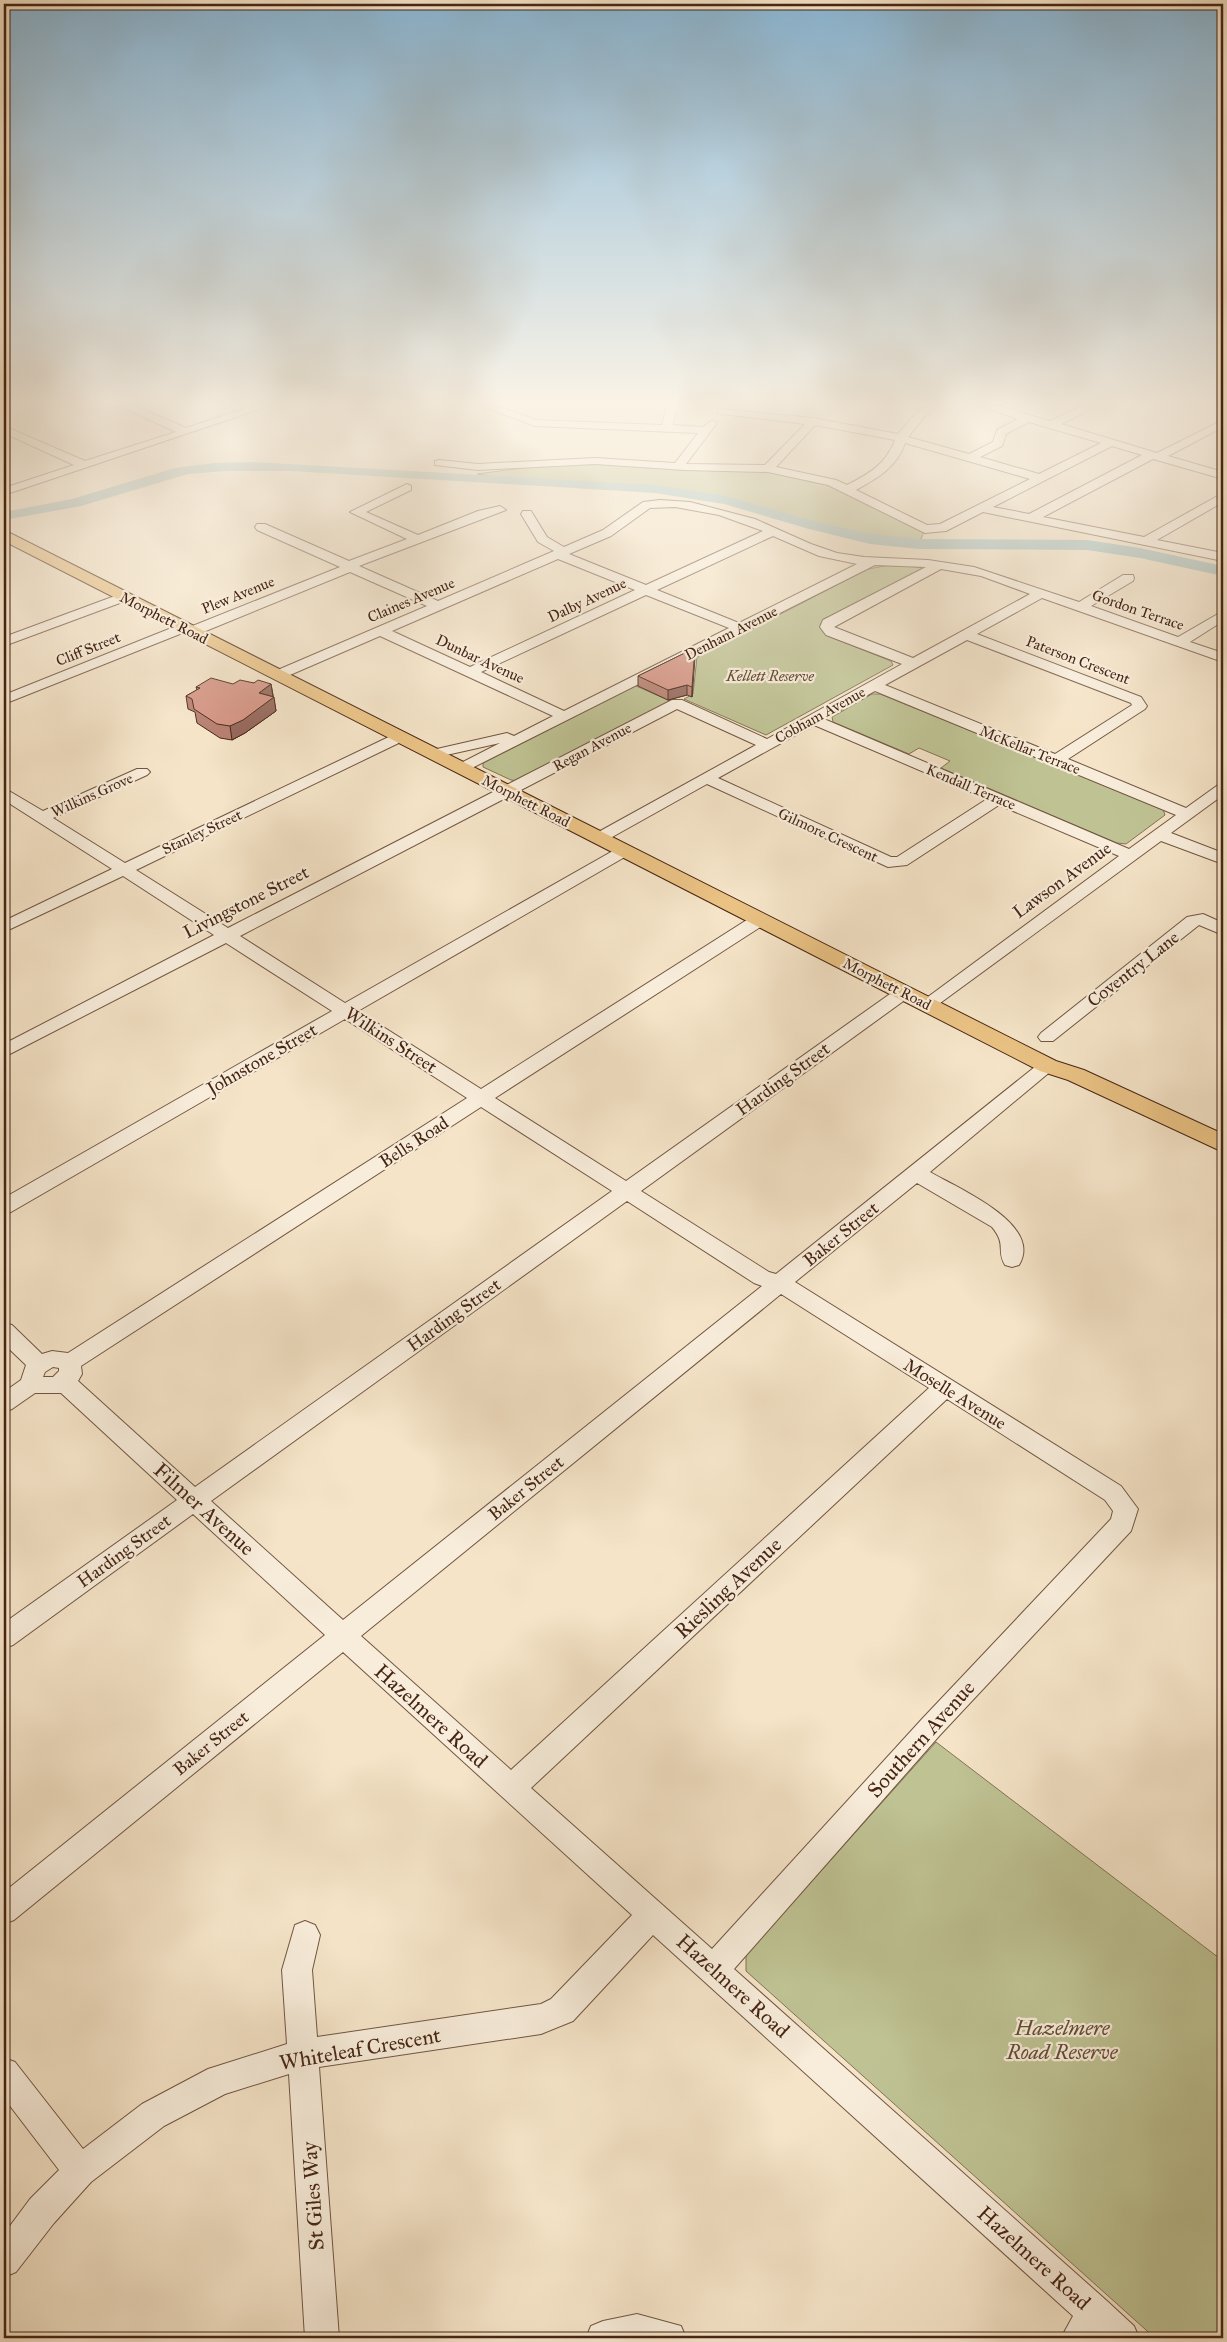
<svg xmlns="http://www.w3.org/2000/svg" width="1227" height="2342" font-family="'IM FELL Great Primer',serif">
	<rect width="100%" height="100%" fill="#f5e4c8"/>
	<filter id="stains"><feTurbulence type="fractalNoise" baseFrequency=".004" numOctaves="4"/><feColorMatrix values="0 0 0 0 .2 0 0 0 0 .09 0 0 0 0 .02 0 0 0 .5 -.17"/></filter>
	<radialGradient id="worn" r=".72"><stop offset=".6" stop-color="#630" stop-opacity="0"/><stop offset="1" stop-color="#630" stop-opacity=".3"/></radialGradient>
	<path fill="#bfc394" stroke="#827454" d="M 567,462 L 768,469 L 849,489 L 925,529 L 919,544 C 884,541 849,536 814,526 C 776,516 740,502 701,495 C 627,482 551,489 477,474 Z
		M 895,564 L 923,568 L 821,623 L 821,629 L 828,636 L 891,661 L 893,665 L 766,735 L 684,699 L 693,694 L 697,657 L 868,569 Z
		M 634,685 L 670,701 L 518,781 L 511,780 L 483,767 L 483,763 Z
		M 872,694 L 880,694 L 1163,809 L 1165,815 L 1126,844 L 1117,843 L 941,768 L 950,761 L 919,748 L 909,754 L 833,722 L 832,717 Z
		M 936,1742 L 1223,1961 L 1223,2338 L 1155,2338 L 746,1971 L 746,1955 Z"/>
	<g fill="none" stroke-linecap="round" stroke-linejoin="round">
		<path fill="#9ebdbd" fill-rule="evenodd" d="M 252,462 L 655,485 L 726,496 L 818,522 L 870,534 L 919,539 L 1087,540 L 1140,548 L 1223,566 L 1223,576 L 1140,558 L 1087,550 L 919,549 L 870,544 L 809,529 L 724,504 L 655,493 L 291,471 L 226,471 L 188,474 L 81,506 L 4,520 L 4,512 L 72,499 L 175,468 L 214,463 Z"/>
		<g stroke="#725541" stroke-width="2">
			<path id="minor" d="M 117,405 L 132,405 L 186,428 L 256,405 L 272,405 L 4,495 L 4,488 L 74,465 L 4,433 L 4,426 L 85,461 L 176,432 Z
				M 479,405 L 495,405 L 536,420 L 662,425 L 667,405 L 677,405 L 673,425 L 703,427 L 712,420 L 717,423 L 686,464 L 765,465 L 805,424 L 722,414 L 718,413 L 718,409 L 813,418 L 898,434 C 912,418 918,405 941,405 L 925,416 L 908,437 L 969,454 L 993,442 L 997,430 L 1018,419 L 979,405 L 996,405 L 1050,421 L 1085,405 L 1099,405 L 1061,424 L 1157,453 L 1223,420 L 1223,427 L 1168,456 L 1223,472 L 1223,479 L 1153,459 L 1043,517 L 1144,537 L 1223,493 L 1223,502 L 1157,540 L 1223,553 L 1223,561 L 983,512 L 946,531 L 925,533 L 828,485 L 768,472 L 685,470 L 595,464 L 478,470 L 435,465 L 435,461 L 439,460 L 478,464 L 595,458 L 675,463 L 698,433 L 535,426 ZM 1029,422 L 1101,443 L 1039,474 L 980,457 L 1002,446 L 1006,434 ZM 815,425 L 895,440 C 886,464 869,474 847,485 L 836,480 L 776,467 ZM 905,443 L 1030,479 L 940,524 L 927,525 L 856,490 C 878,478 897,467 905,443 ZM 1112,446 L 1142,455 L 1029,514 L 993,507 Z
				M 407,484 L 411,486 L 411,490 L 366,512 L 418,535 L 478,511 L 500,506 L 506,510 L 359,566 L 438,601 L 554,551 L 538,542 L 521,514 L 523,511 L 531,511 L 547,537 L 564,547 L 603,530 L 643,502 L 660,500 L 690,502 L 755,519 L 811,544 L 837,553 L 864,557 L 928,560 L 974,567 L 1079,602 L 1123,575 L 1133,575 L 1134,578 L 1133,581 L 1091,606 L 1178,637 L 1223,611 L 1223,621 L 1190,642 L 1223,653 L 1223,662 L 1042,598 L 977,634 L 1141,697 L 1147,706 L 1145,709 L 1068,759 L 1186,808 L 1218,785 L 1223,783 L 1223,795 L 1171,833 L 1223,853 L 1223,864 L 1161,841 L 932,1009 L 920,1009 L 917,1005 L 1119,856 L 999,805 L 907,865 L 888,867 L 707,784 L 605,841 L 593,841 L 591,838 L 593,835 L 756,745 L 677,709 L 240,936 L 345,1003 L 618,848 L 630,848 L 632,851 L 630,854 L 358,1011 L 481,1089 L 753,916 L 765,916 L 767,920 L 765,924 L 495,1098 L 626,1181 L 897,989 L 909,989 L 912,993 L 909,997 L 641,1191 L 769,1272 L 776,1274 L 1041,1062 L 1055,1062 L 1057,1066 L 930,1172 C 957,1188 1044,1224 1019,1265 L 1012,1267 L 1005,1265 C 996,1250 1007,1245 992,1227 L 917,1183 L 795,1282 L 1121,1486 L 1138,1509 L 1131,1531 L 940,1735 L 734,1969 L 1107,2301 L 1134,2326 L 1139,2338 L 1061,2338 L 1073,2316 L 653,1935 L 573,2021 L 541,2034 L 319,2067 L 339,2338 L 305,2338 L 289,2074 L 225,2094 L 164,2126 L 91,2182 L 54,2223 L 16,2272 L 4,2277 L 4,2234 L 30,2199 L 59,2170 L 4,2098 L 4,2058 L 15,2062 L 83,2149 L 142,2104 L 208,2069 L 287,2044 L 282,1970 L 295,1925 L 305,1921 L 315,1925 L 320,1935 L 312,1970 L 317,2037 L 541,2004 L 551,1999 L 632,1915 L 343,1652 L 14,1920 L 4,1924 L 4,1892 L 325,1635 L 193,1514 L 13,1645 L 4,1648 L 4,1623 L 177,1500 L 61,1393 L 35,1393 L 12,1409 L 4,1412 L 4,1392 L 21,1380 L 26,1365 L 4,1344 L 4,1323 L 12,1325 L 42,1354 L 52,1351 L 68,1353 L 467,1098 L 345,1019 L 11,1212 L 4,1214 L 4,1198 L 332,1011 L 226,943 L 4,1057 L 4,1044 L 214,935 L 123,876 L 4,932 L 4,921 L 112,869 L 4,800 L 4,788 L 43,811 L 137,769 L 147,769 L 150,772 L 147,775 L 53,818 L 125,863 L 395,734 L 405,734 L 407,737 L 405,740 L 136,870 L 228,928 L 672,700 L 682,700 L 767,739 L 902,664 L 826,635 L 820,627 L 823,620 L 926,567 L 875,565 L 462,773 L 457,771 L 454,768 L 457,765 L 500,743 L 433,758 L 426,754 L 428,751 L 507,733 L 514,736 L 553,716 L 380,636 L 283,678 L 273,678 L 271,675 L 273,672 L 427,606 L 350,572 L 196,635 L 191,636 L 185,632 L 4,704 L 4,695 L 179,625 L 184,624 L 190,627 L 340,567 L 257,530 L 255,527 L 257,524 L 265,524 L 349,561 L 407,539 L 350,512 ZM 675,507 L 719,515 L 763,531 L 646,585 L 569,554 L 611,536 L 650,508 ZM 773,536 L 819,556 L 857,564 L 739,623 L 657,590 ZM 558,559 L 635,590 L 470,667 L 392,631 ZM 941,569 L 981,576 L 1030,594 L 913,658 L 834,627 ZM 646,595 L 729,628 L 564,711 L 481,672 ZM 967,640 L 1131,703 L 1132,705 L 1055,754 L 885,685 ZM 875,691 L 1176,815 L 1129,849 L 824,719 ZM 814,725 L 987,799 L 897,857 L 891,857 L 718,778 ZM 481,1107 L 612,1191 L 195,1487 L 78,1381 L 82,1374 L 81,1366 ZM 627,1201 L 754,1283 L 762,1286 L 343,1620 L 211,1501 ZM 781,1294 L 929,1388 L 511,1770 L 361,1636 ZM 53,1367 L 59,1368 L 59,1371 L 53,1377 L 43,1377 L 45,1372 ZM 947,1399 L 1105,1500 L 1113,1511 L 1111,1519 L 922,1719 L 712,1949 L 531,1788 Z
				M 123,593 L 130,597 L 128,600 L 4,646 L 4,637 Z
				M 1203,914 L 1223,923 L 1223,935 L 1199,925 L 1053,1041 L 1041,1041 L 1038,1037 L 1041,1033 L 1187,917 Z
				M 637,2314 L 681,2326 L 686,2338 L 586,2338 L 591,2326 L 603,2321 Z"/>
		</g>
		<g stroke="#462514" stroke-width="2">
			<path id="major" d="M 4,530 L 1056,1061 L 1084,1070 L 1223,1134 L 1223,1152 L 1068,1080 L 1040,1071 L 4,541 Z"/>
		</g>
		<use href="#minor" fill="#f8eddb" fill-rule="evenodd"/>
		<use href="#major" fill="#eac284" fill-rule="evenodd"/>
	</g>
	<path fill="#b88072" stroke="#462514" d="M 695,648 L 692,697 L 687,695 L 668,700 L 638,686 L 638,676 Z
		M 254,683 L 271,684 L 276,711 L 245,733 L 232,740 L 220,738 L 197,723 L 195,712 L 188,709 L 186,696 L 197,690 L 196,687 Z"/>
	<path fill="#96685d" stroke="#462514" d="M 695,648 L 695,658 L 692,697 L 692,687 Z
		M 271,684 L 273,697 L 259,693 Z
		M 687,685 L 687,695 L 668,700 L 668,690 Z
		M 274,697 L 276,711 L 245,733 L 232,740 L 230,726 Z"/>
	<path fill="#d69585" stroke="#462514" d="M 695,648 L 692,687 L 687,685 L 668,690 L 638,676 Z
		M 211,678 L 233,684 L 240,680 L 254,683 L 258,680 L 271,684 L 259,693 L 274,697 L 243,720 L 230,726 L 217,724 L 194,709 L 192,699 L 186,696 L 200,688 L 196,687 Z"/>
	<linearGradient id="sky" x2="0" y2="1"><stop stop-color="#8ab8d7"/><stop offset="0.55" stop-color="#faf3e6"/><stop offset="1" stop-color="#faf3e6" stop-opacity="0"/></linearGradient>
	<rect width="1227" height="733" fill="url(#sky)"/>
	<g text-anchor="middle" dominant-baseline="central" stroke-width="4.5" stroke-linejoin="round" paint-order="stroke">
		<g font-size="15" fill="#462514" stroke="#f8eddb">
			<text transform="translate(238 595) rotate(-22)">Plew Avenue</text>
			<text transform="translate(411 600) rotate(-23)">Claines Avenue</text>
			<text transform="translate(587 600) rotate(-25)">Dalby Avenue</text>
			<text transform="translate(1138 610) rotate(19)">Gordon Terrace</text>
			<text transform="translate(164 618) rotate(27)">Morphett Road</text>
			<text transform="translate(731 633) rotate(-27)">Denham Avenue</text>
			<text transform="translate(88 649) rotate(-22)">Cliff Street</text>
			<text transform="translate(480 659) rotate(25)">Dunbar Avenue</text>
			<text transform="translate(1078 660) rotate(21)">Paterson Crescent</text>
			<text transform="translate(820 715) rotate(-29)">Cobham Avenue</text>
			<text transform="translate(592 747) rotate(-28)">Regan Avenue</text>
			<text transform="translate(1030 750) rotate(22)">McKellar Terrace</text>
			<text transform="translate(971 787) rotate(23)">Kendall Terrace</text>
			<text transform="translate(92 795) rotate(-24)">Wilkins Grove</text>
			<text transform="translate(526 801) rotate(27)">Morphett Road</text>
			<text transform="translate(202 832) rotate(-25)">Stanley Street</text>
			<text transform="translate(828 835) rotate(25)">Gilmore Crescent</text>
			<text transform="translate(887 984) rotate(27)">Morphett Road</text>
		</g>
		<g font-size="15" font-style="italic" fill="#644c34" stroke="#f8eddb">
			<text x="770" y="676">Kellett Reserve</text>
		</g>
		<g font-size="18" fill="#462514" stroke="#f8eddb">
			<text transform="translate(1062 880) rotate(-36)">Lawson Avenue</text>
			<text transform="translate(246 902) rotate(-27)">Livingstone Street</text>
			<text transform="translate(1133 969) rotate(-38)">Coventry Lane</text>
			<text transform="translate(391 1040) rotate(33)">Wilkins Street</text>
			<text transform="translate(262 1059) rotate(-30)">Johnstone Street</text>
			<text transform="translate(783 1079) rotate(-36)">Harding Street</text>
			<text transform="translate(414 1142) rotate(-33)">Bells Road</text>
			<text transform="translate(841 1234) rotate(-39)">Baker Street</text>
			<text transform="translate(454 1315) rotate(-36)">Harding Street</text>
			<text transform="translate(955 1394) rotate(32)">Moselle Avenue</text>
			<text transform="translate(526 1488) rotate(-39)">Baker Street</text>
			<text transform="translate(124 1551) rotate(-36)">Harding Street</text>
			<text transform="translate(211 1743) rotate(-39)">Baker Street</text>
		</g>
		<g font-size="21" fill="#462514" stroke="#f8eddb">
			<text transform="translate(204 1509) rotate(42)">Filmer Avenue</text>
			<text transform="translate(728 1588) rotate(-43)">Riesling Avenue</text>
			<text transform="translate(431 1716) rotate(42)">Hazelmere Road</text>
			<text transform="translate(921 1739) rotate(-48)">Southern Avenue</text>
			<text transform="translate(733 1986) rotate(42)">Hazelmere Road</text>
			<text transform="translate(360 2049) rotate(-10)">Whiteleaf Crescent</text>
			<text transform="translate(313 2196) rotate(-94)">St Giles Way</text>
			<text transform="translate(1034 2258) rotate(42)">Hazelmere Road</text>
		</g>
		<g font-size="21" font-style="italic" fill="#644c34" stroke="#f8eddb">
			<text x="1062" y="2028">Hazelmere<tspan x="1062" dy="24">Road Reserve</tspan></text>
		</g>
	</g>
	<rect width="1227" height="2342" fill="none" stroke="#f5e4c8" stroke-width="20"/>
	<rect x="5" y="5" width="1217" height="2332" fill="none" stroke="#462514" stroke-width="2.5"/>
	<rect x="10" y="10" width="1207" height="2322" fill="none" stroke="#462514"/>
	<rect width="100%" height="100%" filter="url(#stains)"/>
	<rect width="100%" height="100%" fill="url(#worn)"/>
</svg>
